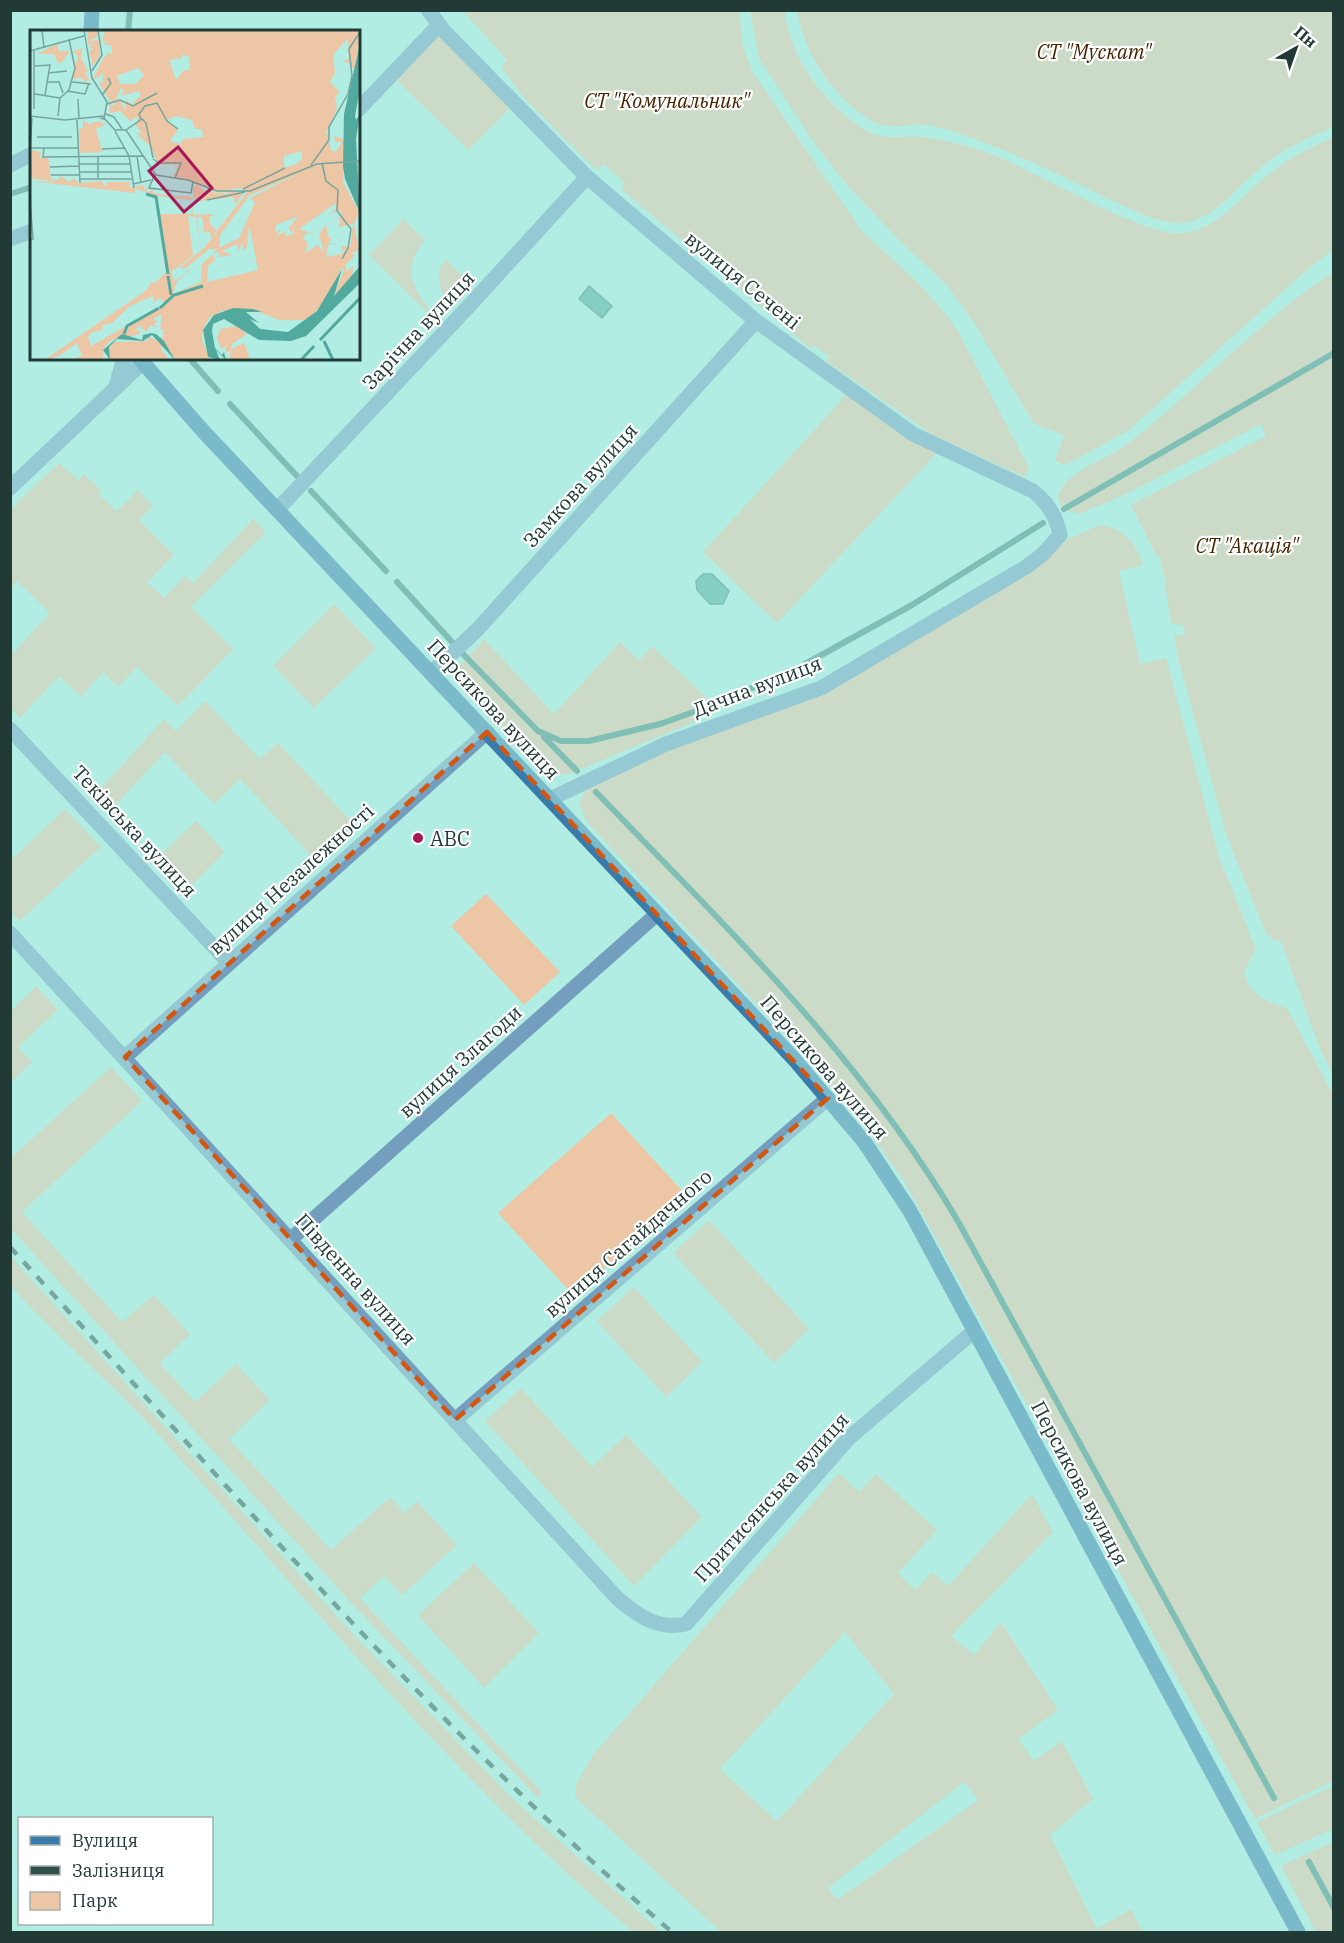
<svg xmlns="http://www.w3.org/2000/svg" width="1344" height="1943" font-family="'IBM Plex Serif',serif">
	<rect width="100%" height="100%" fill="#b1ede3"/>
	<path fill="#ecc6a5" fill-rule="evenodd" d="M 463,11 L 740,11 L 742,43 L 752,71 L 861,230 L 917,282 L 945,313 L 959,333 L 1029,468 L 1026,475 L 1022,476 L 933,435 L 826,361 L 829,356 L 815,346 L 811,349 L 621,189 L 625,183 L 604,164 L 596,170 L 524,98 L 501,67 L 507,60 Z
		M 750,11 L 785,11 C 789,57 826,107 867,131 C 885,141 904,135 924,137 C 951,141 978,148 1003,159 C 1041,175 1146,237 1182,233 C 1221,229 1245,191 1274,170 C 1292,156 1313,147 1333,137 L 1333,249 L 1300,276 L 1129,430 L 1065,465 L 1055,461 L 1064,435 L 1034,424 L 976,326 L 947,285 L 901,242 L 846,184 L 813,141 L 759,58 Z
		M 797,11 L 1333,11 L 1333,127 C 1310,137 1285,148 1264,165 C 1242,182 1219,214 1191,221 C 1176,225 1160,221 1146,216 C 1083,188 1023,154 957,133 C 944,129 930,124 917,125 C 900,125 888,130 872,121 C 834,99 804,53 797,11 Z
		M 438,34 L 510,108 L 469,150 L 396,80 Z
		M 403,219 L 425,240 C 397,275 418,291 438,323 L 369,255 Z
		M 446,259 L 473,286 L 459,301 L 447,299 C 437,286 435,272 446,259 Z
		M 1333,272 L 1333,1075 L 1320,1049 L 1281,941 L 1273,940 L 1266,933 L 1227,837 L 1178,658 L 1174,636 L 1185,634 L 1184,626 L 1171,623 L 1165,585 L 1167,584 L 1159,557 L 1157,557 L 1131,505 L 1266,436 L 1261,424 L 1124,495 L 1079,514 L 1064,509 L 1057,497 C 1069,468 1105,461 1129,443 C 1199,388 1259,321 1333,272 Z
		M 847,394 L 937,453 L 777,623 L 703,552 Z
		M 59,463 L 78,480 L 84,474 L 102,491 L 99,495 L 117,511 L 138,490 L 153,506 L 139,520 L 174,555 L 147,582 L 164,598 L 185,576 L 193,583 L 253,519 L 266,532 L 191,607 L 233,649 L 178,706 L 137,667 L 118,687 L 103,672 L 81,697 L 59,676 L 20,718 L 11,708 L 11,655 L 50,613 L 17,581 L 11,588 L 11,509 Z
		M 1100,525 C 1125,529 1135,542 1143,565 L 1119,571 L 1140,664 L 1166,658 L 1219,857 L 1256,949 L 1244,972 C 1250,996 1265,1001 1287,1008 L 1333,1095 L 1333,1781 L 1255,1819 L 904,1181 L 871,1135 L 801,1052 L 586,821 L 579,804 L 585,791 L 636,764 L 672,748 L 779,711 L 1045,560 L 1066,540 Z
		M 334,604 L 376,648 L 314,708 L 273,666 Z
		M 484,639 L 554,714 L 620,642 L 639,661 L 652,646 L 707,698 L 696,701 L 701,719 L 569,774 L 552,774 L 541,767 L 457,679 L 455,670 Z
		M 205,701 L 260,759 L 278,743 L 355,825 L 316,861 L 240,779 L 214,804 L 165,752 L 109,812 L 94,796 L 164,719 L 176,731 Z
		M 65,809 L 101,847 L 19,921 L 11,912 L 11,860 Z
		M 196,821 L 225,852 L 184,893 L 154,861 Z
		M 486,894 L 560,972 L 524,1005 L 451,926 Z
		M 36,986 L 58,1010 L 18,1047 L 32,1062 L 11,1082 L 11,1011 Z
		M 111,1067 L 142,1101 L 22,1212 L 122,1322 L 154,1295 L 190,1334 L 160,1363 L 195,1402 L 236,1364 L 270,1400 L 229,1439 L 331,1550 L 390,1497 L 405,1513 L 417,1501 L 457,1545 L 402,1595 L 384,1576 L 360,1598 L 542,1792 L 538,1798 L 355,1607 L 11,1229 L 11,1158 Z
		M 611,1113 L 687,1196 L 573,1295 L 498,1213 Z
		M 709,1220 L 809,1329 L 774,1363 L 673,1253 Z
		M 11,1257 L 356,1637 L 513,1799 L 661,1932 L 633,1932 C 458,1782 311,1605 158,1434 C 111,1382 57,1338 11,1286 Z
		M 634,1287 L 702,1362 L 666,1397 L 597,1321 Z
		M 521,1388 L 592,1467 L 626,1435 L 702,1517 L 634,1586 L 485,1421 Z
		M 839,1473 L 859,1492 L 876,1474 L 937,1530 L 898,1573 L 915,1590 L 932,1572 L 948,1586 L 1032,1494 L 1053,1532 L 951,1636 L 974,1655 L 1001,1622 L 1058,1710 L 1018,1739 L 1034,1761 L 1062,1741 L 1093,1799 L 1050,1835 L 1097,1929 L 1131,1909 L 1143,1932 L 721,1932 L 575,1797 L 576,1785 L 593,1755 ZM 845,1632 L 894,1694 L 777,1821 L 720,1769 ZM 964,1782 L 978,1800 L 837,1900 L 828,1888 Z
		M 474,1563 L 539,1633 L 484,1688 L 418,1615 Z
		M 1333,1786 L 1333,1829 L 1275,1855 L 1257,1822 Z
		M 1333,1842 L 1333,1932 L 1316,1932 L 1281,1866 Z"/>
	<path fill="#51aa9d" stroke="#43887e" stroke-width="1.5" d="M 589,286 L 612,306 L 602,318 L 579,299 Z
		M 703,574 L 712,574 L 729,591 L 723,604 L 710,604 L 697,590 L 696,581 Z"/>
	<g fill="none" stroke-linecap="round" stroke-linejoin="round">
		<path stroke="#43887e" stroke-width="6" d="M 128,32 L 130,10
			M 10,194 L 32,187
			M 189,358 L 218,391
			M 230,404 L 297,476
			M 311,491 L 386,571
			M 1064,509 L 1334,353
			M 397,582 L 453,643
			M 462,653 L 538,731 L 561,741 L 589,741 L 660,724 L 699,710
			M 805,664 L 912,605 L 1043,523
			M 737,695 L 789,671
			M 544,737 L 577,771
			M 596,792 C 726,927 864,1060 959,1223 L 1274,1798
			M 1309,1862 L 1334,1908"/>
		<path stroke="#749ebe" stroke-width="15" d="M 428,10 L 445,32 L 587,177 L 756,321 L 913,434 L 1033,491 C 1048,503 1057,517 1060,535 L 1042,555 L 1026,567 L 821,688 L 666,744 L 550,799
			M 358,110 L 439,25
			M 10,165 L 32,154
			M 10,239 L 32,231
			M 116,386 L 124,358
			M 10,488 L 142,363
			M 277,510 L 469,306 L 587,177
			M 431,673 L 477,630 L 756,321
			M 10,729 L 229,963
			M 10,933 L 617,1598 C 638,1616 657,1630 686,1624 L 849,1438 L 974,1331
			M 125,1057 L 487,732
			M 291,1239 L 657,914
			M 455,1420 L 828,1098"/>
		<path stroke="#397cac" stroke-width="15" d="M 91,32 L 92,10
			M 139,358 L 203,431 L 794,1059 L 865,1143 L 910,1211 L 1298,1932"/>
		<path stroke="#32504a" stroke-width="4.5" stroke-dasharray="10 10" stroke-linecap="butt" d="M 10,1247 C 224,1481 431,1726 672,1932"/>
	</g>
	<path d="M0 0H1344V1943H0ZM 487,732 L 828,1098 L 455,1420 L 125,1057 Z" fill="#b1ede3" fill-opacity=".55" fill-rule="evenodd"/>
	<path fill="none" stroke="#d45610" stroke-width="4.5" stroke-dasharray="12 8" stroke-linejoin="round" d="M 487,732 L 828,1098 L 455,1420 L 125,1057 Z"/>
	<circle fill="#a81755" stroke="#fff" stroke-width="2" cx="418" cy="838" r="6"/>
	<g text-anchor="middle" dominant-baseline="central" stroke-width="4.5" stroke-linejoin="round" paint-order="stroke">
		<g font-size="20" font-style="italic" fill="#462400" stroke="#fff">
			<text x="1094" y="51">СТ "Мускат"</text>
			<text x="667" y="100">СТ "Комунальник"</text>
			<text x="1247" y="545">СТ "Акація"</text>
		</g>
		<g font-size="20" fill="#213a35" stroke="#fff">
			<text transform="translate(743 280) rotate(39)">вулиця Сечені</text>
			<text transform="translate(418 330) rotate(-47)">Зарічна вулиця</text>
			<text transform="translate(580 485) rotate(-48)">Замкова вулиця</text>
			<text transform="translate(757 686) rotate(-21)">Дачна вулиця</text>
			<text transform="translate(494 709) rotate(47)">Персикова вулиця</text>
			<text transform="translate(135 831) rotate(47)">Теківська вулиця</text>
			<text transform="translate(291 879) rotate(-42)">вулиця Незалежності</text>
			<text transform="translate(460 1061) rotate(-42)">вулиця Злагоди</text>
			<text transform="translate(825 1067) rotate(49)">Персикова вулиця</text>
			<text transform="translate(628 1243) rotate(-41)">вулиця Сагайдачного</text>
			<text transform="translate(356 1279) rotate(48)">Південна вулиця</text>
			<text transform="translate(1080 1483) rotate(62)">Персикова вулиця</text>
			<text transform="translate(771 1497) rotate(-48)">Притисянська вулиця</text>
		</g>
		<g font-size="20" fill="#213a35" stroke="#fff" text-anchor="start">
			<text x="430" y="838">ABC</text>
		</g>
	</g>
	<g transform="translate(30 30)">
		<rect width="330" height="330" fill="#b1ede3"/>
		<path d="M 57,0 L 68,0 L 68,6 L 59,11 L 69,10 L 70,25 L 63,36 L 59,21 L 64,18 L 58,18 L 64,14 L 58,15 ZM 75,0 L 330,0 L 326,42 L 319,33 L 312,31 L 319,29 L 318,8 L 303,25 L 305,43 L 300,52 L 310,63 L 305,66 L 307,79 L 295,105 L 298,102 L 301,121 L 307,121 L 312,112 L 305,112 L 304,106 L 315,110 L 315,131 L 310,134 L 314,133 L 313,152 L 329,182 L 324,194 L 329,220 L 320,224 L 325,225 L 315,235 L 317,241 L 323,236 L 322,247 L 304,266 L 314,240 L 311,238 L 300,265 L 278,290 L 249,290 L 222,279 L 192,281 L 179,288 L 173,299 L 172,310 L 180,330 L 145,330 L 130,308 L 136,306 L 132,305 L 134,299 L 130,300 L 132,284 L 123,289 L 128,292 L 124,293 L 126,298 L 121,295 L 116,302 L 109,295 L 105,301 L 110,300 L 110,304 L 81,310 L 73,319 L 73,330 L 43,330 L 52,325 L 47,313 L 29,326 L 14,330 L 117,260 L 121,252 L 125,253 L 136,242 L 125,166 L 105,158 L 105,163 L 0,151 L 29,152 L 0,148 L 2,120 L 11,122 L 10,128 L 18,127 L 21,149 L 28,150 L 31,146 L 39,152 L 44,148 L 48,153 L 71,151 L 76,157 L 77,152 L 100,152 L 99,158 L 113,155 L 115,160 L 119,154 L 116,163 L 124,159 L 123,163 L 137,165 L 138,161 L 139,166 L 142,161 L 141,166 L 159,166 L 164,170 L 173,169 L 163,168 L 163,157 L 167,154 L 176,162 L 185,161 L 185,165 L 188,162 L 198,164 L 197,160 L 213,163 L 205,175 L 204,167 L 170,171 L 127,166 L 130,184 L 161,184 L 162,176 L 163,185 L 185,184 L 179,187 L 181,196 L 187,200 L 181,208 L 180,202 L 174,202 L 172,187 L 167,187 L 171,219 L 166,187 L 158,186 L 163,226 L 141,242 L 144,251 L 157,243 L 157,238 L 159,242 L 147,251 L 143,264 L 171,252 L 172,234 L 182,225 L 186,229 L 178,236 L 177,252 L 228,240 L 219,194 L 217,217 L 213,222 L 213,213 L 207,222 L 207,214 L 192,221 L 202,225 L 189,227 L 189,222 L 183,224 L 187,219 L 179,219 L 156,238 L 149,238 L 174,218 L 217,162 L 211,158 L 189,161 L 143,146 L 151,133 L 147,133 L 147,140 L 144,134 L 129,135 L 120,116 L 106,103 L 112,103 L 106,95 L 108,86 L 100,91 L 90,81 L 80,83 L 79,74 L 84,76 L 88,67 L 96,82 L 96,69 L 103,76 L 104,71 L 111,66 L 109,61 L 91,66 L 94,61 L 91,58 L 85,71 L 80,71 L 69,53 L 73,51 L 73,43 L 69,47 L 63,49 L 72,30 L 78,23 L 82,25 L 82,16 L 72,13 L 81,11 L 72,11 ZM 153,24 L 159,27 L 160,40 L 154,40 L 146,50 L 139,30 L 152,28 ZM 108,38 L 114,45 L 106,54 L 90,54 L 87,46 ZM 146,86 L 162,90 L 165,99 L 172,99 L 173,107 L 153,109 L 151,114 L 140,111 L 148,100 L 136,90 ZM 272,121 L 272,129 L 266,134 L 254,138 L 254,126 ZM 270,143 L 220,168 L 225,172 L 209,208 L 189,218 L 190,205 L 220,165 ZM 306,173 L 306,179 L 299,184 L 311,180 L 310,190 L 298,191 L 311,191 L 308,197 L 323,194 L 320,217 L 311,216 L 314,223 L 298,227 L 299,224 L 296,227 L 298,215 L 304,214 L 298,213 L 302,208 L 298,207 L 296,194 L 289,204 L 294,223 L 288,215 L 275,223 L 278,215 L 275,209 L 272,211 L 276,203 L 284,204 L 269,199 ZM 269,186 L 259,197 L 261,203 L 265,198 L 263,204 L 256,206 L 256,201 L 246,206 L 251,200 L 245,202 L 246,195 ZM 123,266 L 124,272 L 131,268 L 135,274 L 61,316 L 58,307 L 62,302 L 73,300 L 72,295 L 82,293 L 100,276 ZM 27,14 L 29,21 L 40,21 L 32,32 L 28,33 L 24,24 L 7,24 ZM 52,18 L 51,28 L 58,41 L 55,42 L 59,50 L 55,52 L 51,48 L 42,49 L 48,25 L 42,22 ZM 53,90 L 59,94 L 70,91 L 75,95 L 66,99 L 72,122 L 50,123 L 49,99 L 53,98 ZM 207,296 L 217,304 L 202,314 L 201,319 L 214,313 L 220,330 L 199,330 L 201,320 L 196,323 L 196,315 L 192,319 L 187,309 L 190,299 ZM 118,306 L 134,315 L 131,319 L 139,330 L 80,330 L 79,317 L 84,312 L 117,311 Z" fill="#ecc6a5" fill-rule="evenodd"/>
		<path d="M 330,14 L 330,58 L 325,86 L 326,90 L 330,84 L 326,109 L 330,183 L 315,149 L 313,136 L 314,84 ZM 330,236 L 330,253 L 276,306 L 261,311 L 229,310 L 194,289 L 183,294 L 182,301 L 185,318 L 192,325 L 194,322 L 196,330 L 186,320 L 190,330 L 178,327 L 173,300 L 184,285 L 203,278 L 223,279 L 232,282 L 216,282 L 229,293 L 220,289 L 230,299 L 258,302 L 287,281 L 312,239 L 304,266 ZM 121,303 L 126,304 L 134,311 L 145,330 L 122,305 L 113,311 L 87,309 L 79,317 L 80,330 L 73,320 L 92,304 L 112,310 L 113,305 Z" fill="#51aa9d"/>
		<path fill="none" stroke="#51aa9d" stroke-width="3" d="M 116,164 L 126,167 L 138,244M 138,246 L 141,265M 130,278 L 144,265 L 173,256M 94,304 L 97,296 L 129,278M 290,310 L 330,268M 294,311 L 303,330M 271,330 L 284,316"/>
		<path fill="none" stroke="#77a59d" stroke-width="1.5" d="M 12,0 L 14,18M 54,0 L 62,48 L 77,72 L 74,89 L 70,88M 0,21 L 54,6M 5,36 L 20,35 L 15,65M 62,41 L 72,25 L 68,0M 18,43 L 37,41M 17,52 L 29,52 L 33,63M 42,52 L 61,54M 37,61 L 55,64 L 59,53M 5,64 L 30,68M 73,64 L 81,53 L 78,48M 48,69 L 49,89M 77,74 L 90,70 L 103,76 L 127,63M 4,79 L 4,21M 76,84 L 84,87 L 92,99M 0,86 L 35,90 L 74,86M 28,86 L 30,68 L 39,60 L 45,38 L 39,9M 73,87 L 85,100 L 96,100 L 126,145 L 158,150 L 187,161 L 220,161 L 287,134 L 330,131M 47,90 L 50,153M 111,90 L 109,84 L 115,76 L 127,73 L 137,91 L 148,99M 96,100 L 112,89 L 116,93 L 123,128M 85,101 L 99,126 L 104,158M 7,107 L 42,107M 0,118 L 48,118M 14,118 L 13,127 L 114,126M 72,119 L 95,118M 0,120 L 2,88M 0,125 L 0,146M 107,126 L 111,153M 123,129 L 129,133 L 151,133 L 145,148M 292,133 L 296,151 L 308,160 L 307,181 L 321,199 L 318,218 L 312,229M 49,134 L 100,134M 281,135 L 299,110 L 299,97 L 318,64 L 322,46 L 319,19 L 330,2M 20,137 L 49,136M 49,142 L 101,142M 125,144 L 119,158 L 161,163 L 163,152M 21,145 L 49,145M 50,149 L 102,149M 68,149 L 68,126M 103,154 L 121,150M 213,159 L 255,138M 177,170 L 215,162M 0,171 L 3,209 L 0,210"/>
		<path fill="#a81755" fill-opacity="0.15" stroke="#a81755" stroke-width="3" d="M 148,117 L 182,158 L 154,182 L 119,141 Z"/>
		<rect width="330" height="330" fill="none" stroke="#213a35" stroke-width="3"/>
	</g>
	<rect width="1344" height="1943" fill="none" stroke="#213a35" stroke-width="24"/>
	<rect x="18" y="1817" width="195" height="108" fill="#ffffff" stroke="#a6b0ae" stroke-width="1.5"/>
	<rect x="30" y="1836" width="30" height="9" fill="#397cac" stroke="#a6b0ae" stroke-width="1.5"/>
	<text x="72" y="1847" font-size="18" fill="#213a35">Вулиця</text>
	<rect x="30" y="1866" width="30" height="9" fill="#32504a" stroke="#a6b0ae" stroke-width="1.5"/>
	<text x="72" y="1877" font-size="18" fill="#213a35">Залізниця</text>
	<rect x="30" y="1892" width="30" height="18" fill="#ecc6a5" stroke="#a6b0ae" stroke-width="1.5"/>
	<text x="72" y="1907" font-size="18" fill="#213a35">Парк</text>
	<g transform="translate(1296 48) rotate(40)" stroke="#ffffff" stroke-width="4.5" paint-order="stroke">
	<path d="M0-4.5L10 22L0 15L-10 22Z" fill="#213a35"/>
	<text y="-9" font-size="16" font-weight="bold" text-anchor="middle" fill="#213a35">Пн</text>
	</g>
</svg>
